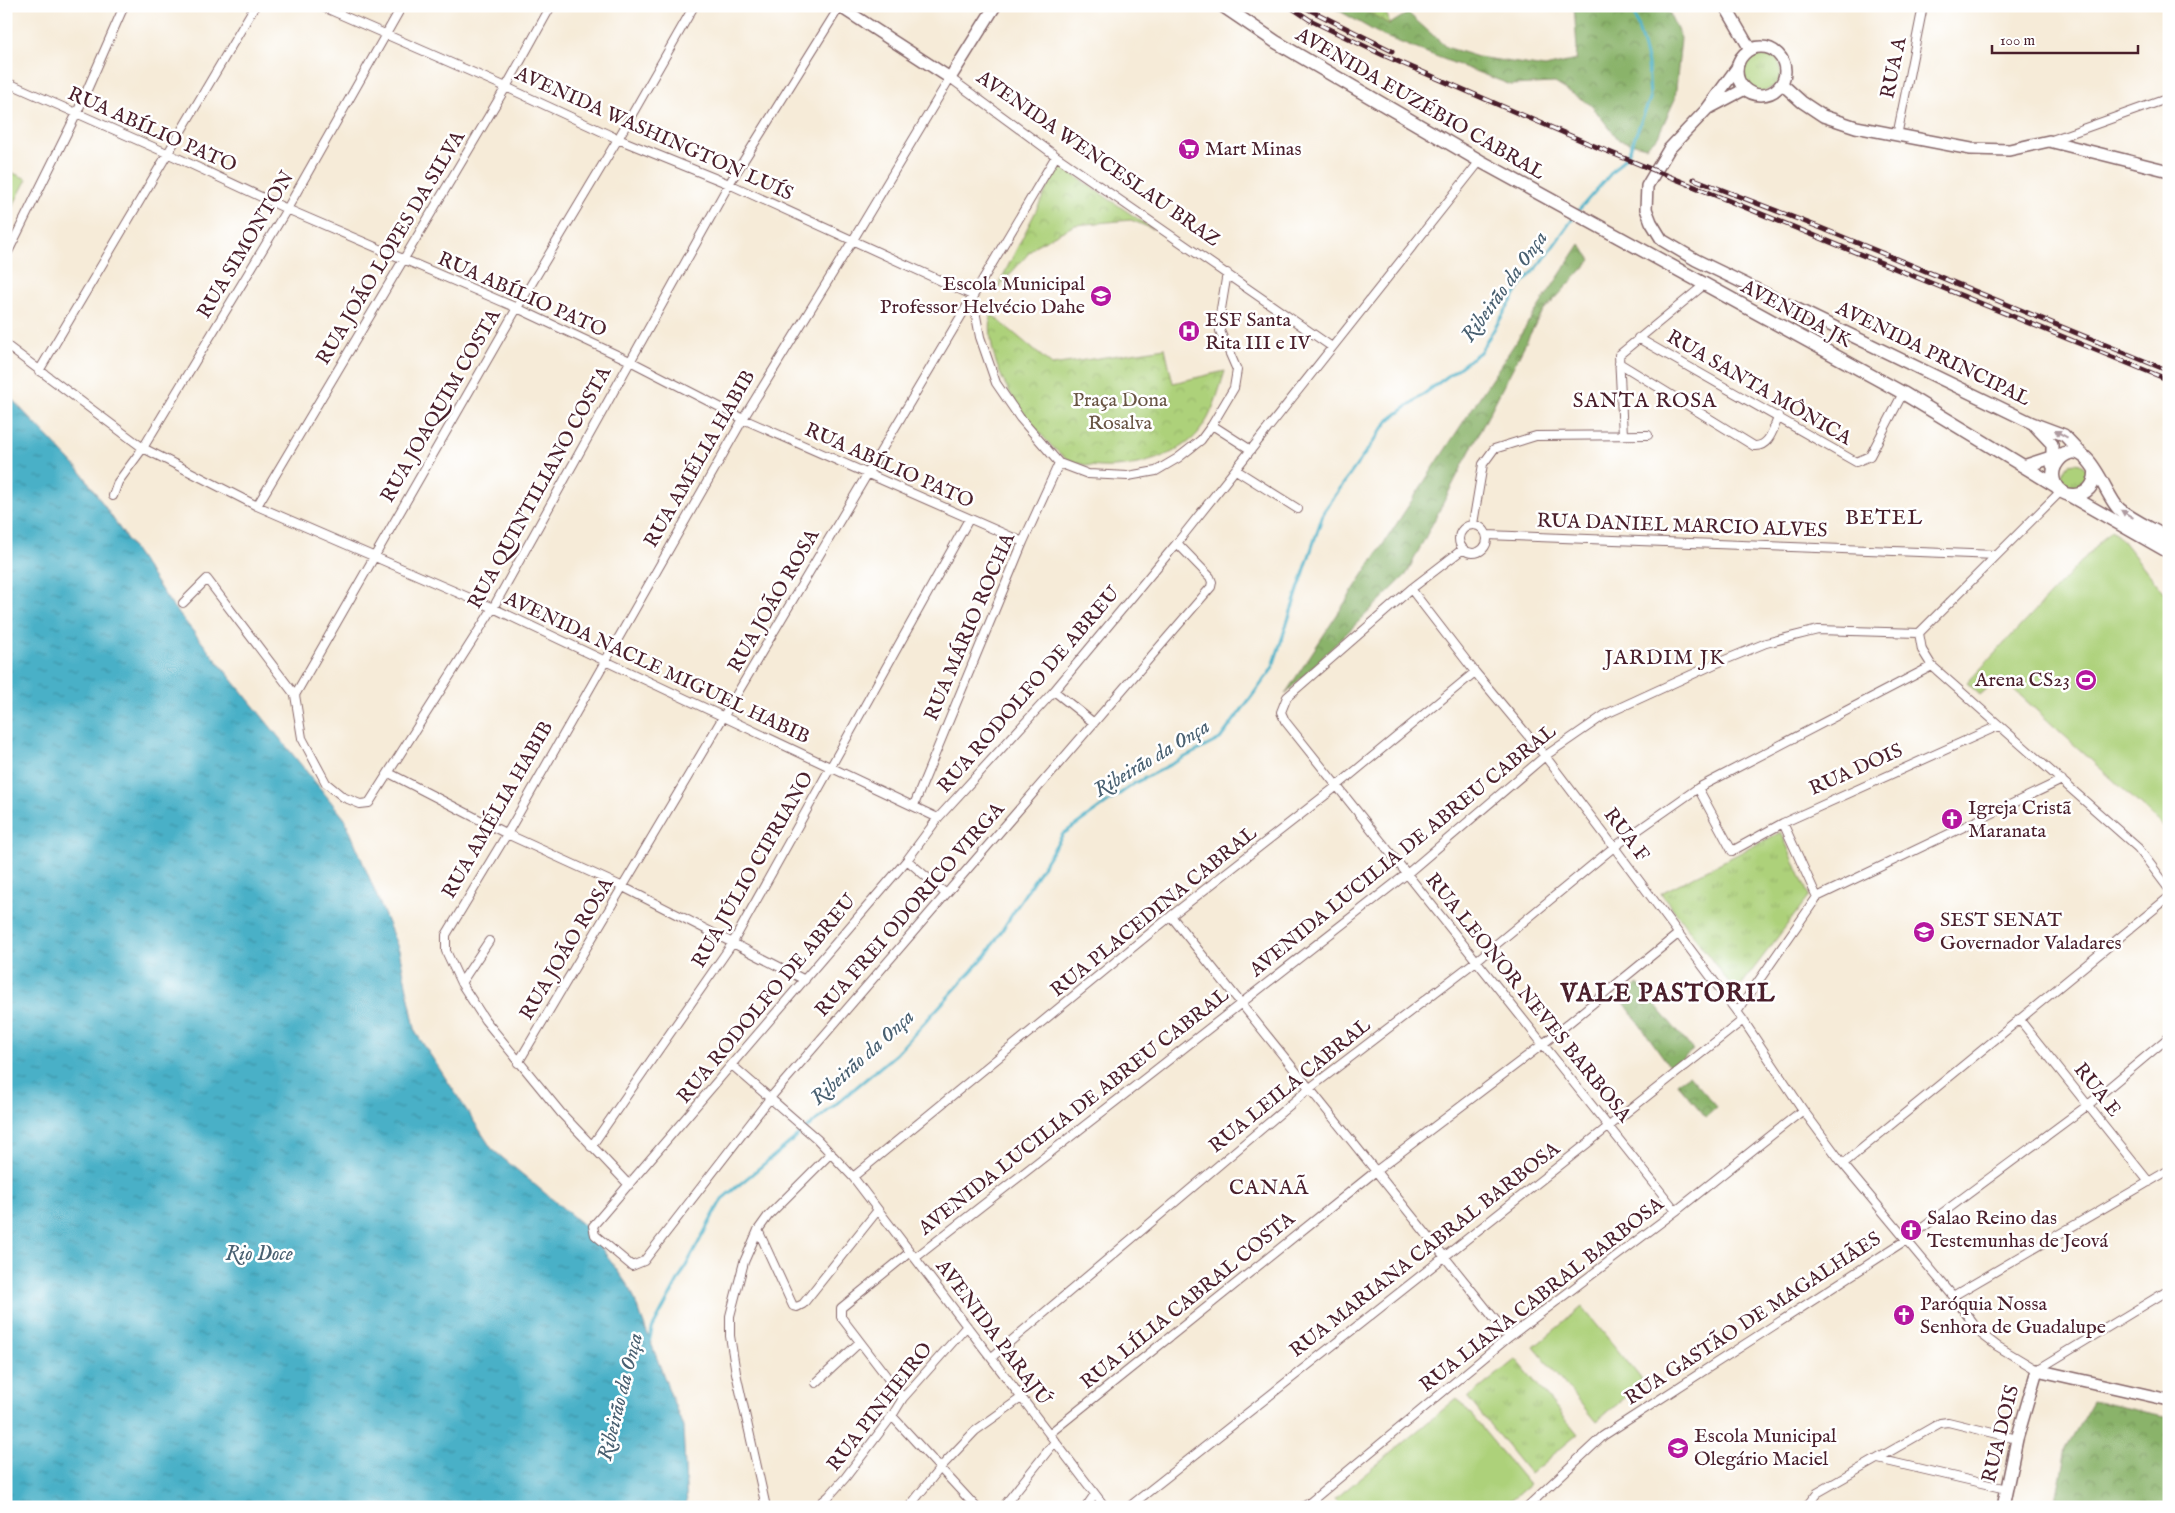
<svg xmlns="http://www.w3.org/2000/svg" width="2175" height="1513" font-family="'IM FELL English',serif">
	<defs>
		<pattern id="grass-tufts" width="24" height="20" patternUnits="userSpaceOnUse" patternTransform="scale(1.25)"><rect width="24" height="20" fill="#add17a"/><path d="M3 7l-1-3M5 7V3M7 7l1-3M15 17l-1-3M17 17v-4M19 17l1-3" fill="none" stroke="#96b36a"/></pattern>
		<pattern id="forest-crowns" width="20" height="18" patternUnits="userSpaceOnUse" patternTransform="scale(1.25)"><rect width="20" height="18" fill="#8ab36a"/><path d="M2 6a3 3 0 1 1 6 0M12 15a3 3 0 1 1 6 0" fill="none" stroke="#739157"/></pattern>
		<pattern id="park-crowns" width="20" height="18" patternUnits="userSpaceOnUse" patternTransform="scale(1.25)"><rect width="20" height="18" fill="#add17a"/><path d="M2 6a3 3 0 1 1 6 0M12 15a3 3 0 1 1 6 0" fill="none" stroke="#96b36a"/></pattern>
		<pattern id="garden-furrows" width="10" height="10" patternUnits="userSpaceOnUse" patternTransform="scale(1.25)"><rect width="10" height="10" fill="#add17a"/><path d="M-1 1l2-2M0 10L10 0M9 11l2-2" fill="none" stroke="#96b36a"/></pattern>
		<pattern id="water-ripples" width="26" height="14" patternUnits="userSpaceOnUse" patternTransform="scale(1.25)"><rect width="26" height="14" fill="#48b0c7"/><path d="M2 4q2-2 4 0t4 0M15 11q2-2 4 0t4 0" fill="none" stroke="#3e8fa2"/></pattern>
	</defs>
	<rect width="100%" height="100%" fill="#fff"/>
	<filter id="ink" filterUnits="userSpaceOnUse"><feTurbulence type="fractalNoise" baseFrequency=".02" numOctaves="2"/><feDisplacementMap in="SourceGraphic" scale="10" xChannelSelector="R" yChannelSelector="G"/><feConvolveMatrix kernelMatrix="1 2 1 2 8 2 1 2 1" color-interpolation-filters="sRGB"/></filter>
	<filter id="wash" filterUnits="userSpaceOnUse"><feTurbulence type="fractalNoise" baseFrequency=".0096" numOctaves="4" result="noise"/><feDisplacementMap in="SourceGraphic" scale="20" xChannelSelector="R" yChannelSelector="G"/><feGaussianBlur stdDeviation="1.12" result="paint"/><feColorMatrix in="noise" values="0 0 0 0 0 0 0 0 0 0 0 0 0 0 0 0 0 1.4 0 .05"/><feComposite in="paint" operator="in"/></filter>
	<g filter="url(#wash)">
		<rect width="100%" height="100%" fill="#f6ebd8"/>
		<path fill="url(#grass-tufts)" stroke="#7c7852" d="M1741 71a20 20 0 1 1 40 0a20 20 0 1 1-40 0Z
			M2062 476a13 13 0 1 1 26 0a13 13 0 1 1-26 0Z
			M 1781,832 L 1809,896 L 1736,992 L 1661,893 Z
			M 1516,1359 L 1578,1434 L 1530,1474 L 1468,1398 Z"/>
		<path fill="url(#forest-crowns)" stroke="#6a694a" d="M 1331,6 L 1358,6 L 1390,24 L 1408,13 L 1446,47 L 1478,57 L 1545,67 L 1576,60 L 1577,48 L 1574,6 L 1666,6 L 1681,38 L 1675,99 L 1658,136 L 1646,147 L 1619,140 L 1591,105 L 1555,83 L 1511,85 L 1383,36 Z
			M 1580,244 L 1591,260 L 1540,315 L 1406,575 L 1285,694 Z
			M 1638,984 L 1693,1050 L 1671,1068 L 1620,997 Z
			M 1689,1075 L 1717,1107 L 1706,1117 L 1677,1083 Z
			M 2093,1401 L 2169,1417 L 2169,1507 L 2055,1507 L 2066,1448 Z"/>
		<path fill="url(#park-crowns)" stroke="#7c7852" d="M 1059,165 L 1153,229 L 1131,220 L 1075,225 L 1036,245 L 996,290 Z
			M 991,314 L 1052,365 L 1165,348 L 1173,383 L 1225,371 C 1218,393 1213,415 1198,433 C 1171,465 1090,481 1058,452 C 1045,441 1034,425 1023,412 C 1001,383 987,351 991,314 Z"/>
		<path fill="url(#garden-furrows)" stroke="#7c7852" d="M 1358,6 L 1378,6 L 1387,14 L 1390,25 Z"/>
		<path fill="#add17a" stroke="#7c7852" d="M 6,170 L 27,179 L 6,219 Z
			M 2111,530 L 2118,535 L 2169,599 L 2169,831 L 2000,677 L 1980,695 L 1967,683 Z
			M 1582,1307 L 1644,1382 L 1596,1422 L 1534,1347 Z
			M 1457,1398 L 1529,1485 L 1503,1507 L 1342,1507 L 1335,1499 Z"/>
		<path fill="url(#water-ripples)" stroke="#496879" d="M 6,393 L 82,473 L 171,604 L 345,819 L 399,950 L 416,1033 L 492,1149 L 588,1229 L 631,1290 L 683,1427 L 687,1507 L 6,1507 Z"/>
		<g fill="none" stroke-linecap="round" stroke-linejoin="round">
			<path stroke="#48b0c7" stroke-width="3" d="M 1577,212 L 1628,154 L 1650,99 L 1648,63 L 1632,6
				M 649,1343 L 652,1329 L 722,1199 L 896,1054 L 987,954 L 1063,834 L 1135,783 L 1220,739 L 1272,669 L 1324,511 L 1389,420 L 1480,352 L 1520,287 L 1544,259 L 1574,217"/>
		</g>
	</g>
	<g filter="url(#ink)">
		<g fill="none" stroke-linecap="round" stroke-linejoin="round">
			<g stroke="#866668" stroke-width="10">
				<path id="street" d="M 321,6 L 506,87 L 618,139 L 729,184 L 972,295 L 980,337 L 996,383 L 1020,418 L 1059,463 L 1088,474 L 1128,476 L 1156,471 L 1178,458 L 1201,440 L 1212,425 L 1234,388 L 1237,370 L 1220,331 L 1220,315 L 1227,273
					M 6,82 L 169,154 L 287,209 L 517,308 L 630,361 L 743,419 L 1023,542
					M 1897,136 L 1923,6
					M 2049,141 L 2169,98
					M 6,256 L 76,115 L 124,6
					M 1638,338 L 1856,462 L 1870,456 L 1903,393
					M 6,345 L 143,448 L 257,506 L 493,608 L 938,818
					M 1619,363 L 1754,446 C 1770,447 1773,428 1779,416
					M 39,371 L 255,6
					M 1212,425 L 1251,450
					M 1623,435 L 1619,355 L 1704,285
					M 1236,470 L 1298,509
					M 113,496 L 118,482 L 143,448 L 287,209 L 402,6
					M 257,506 L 506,87 L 551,6
					M 1473,524 L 1483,464 L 1494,449 L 1536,436 L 1648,435
					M1459 539a14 14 0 1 1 28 0a14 14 0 1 1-28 0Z
					M 1487,535 L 1996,555
					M 1177,543 L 1210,577 L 1212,582 L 1211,587 L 771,1097 L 644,1261 L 632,1266 L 595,1235 L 593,1226 L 907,860 L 938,818 L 1054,691 L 1177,543 L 1480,161
					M 1463,549 L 1411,589 L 1287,697 L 1281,712 L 1285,721 L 1676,1211
					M 1411,589 L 1475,672 L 1545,756 L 1614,847 L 1743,1020 L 1803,1110 L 1843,1164 L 1953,1296 L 1980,1333 L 1997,1346 L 2037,1370 L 2169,1290
					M 183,603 L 207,579 L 295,695 L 302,738 L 326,783 L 343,797 L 360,804 L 369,803 L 493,608 L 729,184 L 840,6
					M 1919,633 L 1922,650 L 1932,666 L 2138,848 L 2169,889
					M 1919,633 L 2061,491
					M 1054,691 L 1094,723
					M 295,695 L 517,308 L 618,139 L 694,6
					M 389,773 L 507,834 L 623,887 L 805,980
					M 1698,788 L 1732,851 L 1783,823 L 1998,726
					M 914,805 L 1023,542 L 1059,463
					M 1783,823 L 1817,897
					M 907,860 L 945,893
					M 1171,916 L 1509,1337
					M 461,983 L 489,941
					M 1737,1012 L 1817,897 L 2062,780
					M 2019,1019 L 2149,1182
					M 518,1063 L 1056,156
					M 733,1066 L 817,1139 L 853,1177 L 1105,1507
					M 591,1147 L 732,944 L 969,519
					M 1843,1164 L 2169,897
					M 853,1177 L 1171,916 L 1337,786 L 1475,672
					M 629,1185 L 561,1113 L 485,1020 L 461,983 L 446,951 L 446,935 L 507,834 L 743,419 L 853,240 L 950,78 L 1056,156 L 1332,347
					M 758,1230 L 793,1306 L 797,1307 L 803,1304 L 878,1210
					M 915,1258 L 1408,873 L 1545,756 L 1606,714 L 1715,664 L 1766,643 L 1818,630 L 1919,633
					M 1953,1296 L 2169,1170
					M 992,1357 L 1310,1088 L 1476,961 L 1614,847 L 1698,788 L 1932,666
					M 816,1383 L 860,1342
					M 903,1398 L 841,1317 L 841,1308 L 910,1252
					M 892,1416 L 976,1507
					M 1049,1434 L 1376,1171 L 1543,1044 L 1678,934
					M 1878,1459 L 2007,1489
					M 766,1507 L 736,1373 L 730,1336 L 730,1316 L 744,1262 L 758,1230 L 768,1216 L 831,1153
					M 816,1507 L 829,1496 L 845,1478 L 892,1416 L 903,1398 L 967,1326
					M 909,1507 L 940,1468 L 975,1431 L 1021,1398
					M 1003,1507 L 1054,1443
					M 1086,1507 L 1095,1494
					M 1129,1507 L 1743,1020
					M 1302,1507 L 1308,1504 L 1509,1337 L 1676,1211 L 1803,1110
					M 1527,1507 L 1603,1436 L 1906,1240 L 2088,1105 L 2169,1037
					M 1806,1507 L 1817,1493 L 1940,1423 L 1948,1422 L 2017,1439"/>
			</g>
			<g stroke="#866668" stroke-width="14">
				<path id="secondary" d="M 839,6 L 950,78 L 995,6
					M 1725,6 L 1750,49
					M1737 71a24 24 0 1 1 48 0a24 24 0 1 1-48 0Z
					M 1737,68 L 1707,109 L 1669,149 L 1647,186 L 1646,209 L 1651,222 L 1662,240 L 1696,260 L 2032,423 L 2064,435 L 2083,455
					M 1782,84 L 1802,102 L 1823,116 L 1856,127 L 1971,149 L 2009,150 L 2049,141 L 2169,171
					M 1711,107 L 1745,89
					M 2035,426 L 2052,444 L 2052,465
					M 2003,1507 L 2017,1439 L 2037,1370 L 2169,1400"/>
			</g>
			<g stroke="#866668" stroke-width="15">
				<path id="primary" d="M 1223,6 L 1276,42 L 1480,161 L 1903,393 L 2056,486
					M 2025,466 L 2065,453
					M 2095,470 C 2097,502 2054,503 2053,475 C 2053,469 2056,463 2061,458 C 2089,434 2104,495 2119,509 C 2133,521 2153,529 2169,539
					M 2069,495 L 2169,552"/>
			</g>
			<use href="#street" stroke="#fff" stroke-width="8"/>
			<use href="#secondary" stroke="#fff" stroke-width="11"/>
			<use href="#primary" stroke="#fff" stroke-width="12"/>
			<g stroke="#4a1f2b" stroke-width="5">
				<path id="rail" d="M 1289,6 L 1310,20 L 1383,55 L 1592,145 L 2169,380
					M 1302,6 L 1392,51
					M 1694,179 L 1821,228 L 2169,371"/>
			</g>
			<use href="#rail" stroke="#fff" stroke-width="3" stroke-dasharray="9" stroke-linecap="butt"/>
		</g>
		<defs><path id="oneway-solid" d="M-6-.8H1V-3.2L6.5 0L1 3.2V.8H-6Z" transform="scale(1.25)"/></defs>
		<g fill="#ae9aa0">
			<use href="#oneway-solid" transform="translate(2061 434) rotate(-151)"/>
			<use href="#oneway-solid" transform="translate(2127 514) rotate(-149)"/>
		</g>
	</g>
	<defs>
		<g id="supermarket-disc" transform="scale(1.125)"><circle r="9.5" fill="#b5179e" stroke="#fff"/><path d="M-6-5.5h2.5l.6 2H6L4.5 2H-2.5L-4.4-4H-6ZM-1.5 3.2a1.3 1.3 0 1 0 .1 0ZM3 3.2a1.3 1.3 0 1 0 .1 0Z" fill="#fff"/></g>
		<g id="school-disc" transform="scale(1.125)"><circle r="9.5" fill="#b5179e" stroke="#fff"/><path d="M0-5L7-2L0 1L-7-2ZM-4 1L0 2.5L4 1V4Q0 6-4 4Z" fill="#fff"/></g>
		<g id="hospital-disc" transform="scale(1.125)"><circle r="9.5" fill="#b5179e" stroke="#fff"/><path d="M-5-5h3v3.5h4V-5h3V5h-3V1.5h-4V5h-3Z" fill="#fff"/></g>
		<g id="stadium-disc" transform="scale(1.125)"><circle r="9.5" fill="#b5179e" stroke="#fff"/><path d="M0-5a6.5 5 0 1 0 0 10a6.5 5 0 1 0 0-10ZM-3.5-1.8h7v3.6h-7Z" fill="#fff"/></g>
		<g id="church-disc" transform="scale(1.125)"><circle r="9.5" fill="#b5179e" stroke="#fff"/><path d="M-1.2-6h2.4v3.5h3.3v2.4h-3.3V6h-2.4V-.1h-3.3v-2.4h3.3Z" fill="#fff"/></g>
	</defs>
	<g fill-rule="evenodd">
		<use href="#supermarket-disc" x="1189" y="149"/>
		<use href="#school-disc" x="1101" y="296"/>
		<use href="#hospital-disc" x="1189" y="331"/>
		<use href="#stadium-disc" x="2086" y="680"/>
		<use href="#church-disc" x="1952" y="819"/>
		<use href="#school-disc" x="1924" y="932"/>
		<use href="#church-disc" x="1911" y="1230"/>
		<use href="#church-disc" x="1904" y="1315"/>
		<use href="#school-disc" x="1678" y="1448"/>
	</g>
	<g text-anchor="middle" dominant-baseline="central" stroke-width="5" stroke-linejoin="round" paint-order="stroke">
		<g font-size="20" fill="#4a1f2b" stroke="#fff">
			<text transform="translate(1894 68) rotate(-78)">RUA A</text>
			<text transform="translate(1420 104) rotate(30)">AVENIDA EUZÉBIO CABRAL</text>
			<text transform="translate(152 130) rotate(24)">RUA ABÍLIO PATO</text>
			<text transform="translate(654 134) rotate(24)">AVENIDA WASHINGTON LUÍS</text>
			<text transform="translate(1098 159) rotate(35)">AVENIDA WENCESLAU BRAZ</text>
			<text transform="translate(246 245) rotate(-59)">RUA SIMONTON</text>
			<text transform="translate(391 248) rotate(-59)">RUA JOÃO LOPES DA SILVA</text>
			<text transform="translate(522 295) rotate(24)">RUA ABÍLIO PATO</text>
			<text transform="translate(1796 314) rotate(28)">AVENIDA JK</text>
			<text transform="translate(1933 354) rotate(26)">AVENIDA PRINCIPAL</text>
			<text transform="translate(1759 388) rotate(30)">RUA SANTA MÔNICA</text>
			<text transform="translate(441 406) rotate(-60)">RUA JOAQUIM COSTA</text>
			<text transform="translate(700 459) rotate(-60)">RUA AMÉLIA HABIB</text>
			<text transform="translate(889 466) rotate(24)">RUA ABÍLIO PATO</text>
			<text transform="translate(540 488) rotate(-61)">RUA QUINTILIANO COSTA</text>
			<text transform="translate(1682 526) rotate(2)">RUA DANIEL MARCIO ALVES</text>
			<text transform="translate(774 601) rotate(-60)">RUA JOÃO ROSA</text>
			<text transform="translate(970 627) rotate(-67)">RUA MÁRIO ROCHA</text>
			<text transform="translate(657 668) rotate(25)">AVENIDA NACLE MIGUEL HABIB</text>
			<text transform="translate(1029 690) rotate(-49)">RUA RODOLFO DE ABREU</text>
			<text transform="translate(1856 770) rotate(-24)">RUA DOIS</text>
			<text transform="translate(498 810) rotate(-60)">RUA AMÉLIA HABIB</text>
			<text transform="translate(1626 835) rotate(53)">RUA F</text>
			<text transform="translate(1403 851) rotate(-39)">AVENIDA LUCILIA DE ABREU CABRAL</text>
			<text transform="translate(753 870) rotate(-60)">RUA JÚLIO CIPRIANO</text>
			<text transform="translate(910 910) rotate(-49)">RUA FREI ODORICO VIRGA</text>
			<text transform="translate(1154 912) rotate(-39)">RUA PLACEDINA CABRAL</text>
			<text transform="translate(567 949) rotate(-59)">RUA JOÃO ROSA</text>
			<text transform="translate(1528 998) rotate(51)">RUA LEONOR NEVES BARBOSA</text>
			<text transform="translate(767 999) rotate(-50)">RUA RODOLFO DE ABREU</text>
			<text transform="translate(1290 1086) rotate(-39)">RUA LEILA CABRAL</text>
			<text transform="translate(2097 1090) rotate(51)">RUA E</text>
			<text transform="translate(1074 1112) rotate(-38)">AVENIDA LUCILIA DE ABREU CABRAL</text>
			<text transform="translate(1425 1250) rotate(-38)">RUA MARIANA CABRAL BARBOSA</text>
			<text transform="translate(1542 1295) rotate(-38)">RUA LIANA CABRAL BARBOSA</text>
			<text transform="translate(1188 1301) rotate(-39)">RUA LÍLIA CABRAL COSTA</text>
			<text transform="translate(1753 1319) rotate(-33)">RUA GASTÃO DE MAGALHÃES</text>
			<text transform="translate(993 1333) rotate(53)">AVENIDA PARAJÚ</text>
			<text transform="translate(880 1407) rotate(-52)">RUA PINHEIRO</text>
			<text transform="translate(2001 1434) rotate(-76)">RUA DOIS</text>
		</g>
		<g font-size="20" fill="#4a1f2b" stroke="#fff" text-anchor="start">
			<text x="1205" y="149">Mart Minas</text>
			<text x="1085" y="284" text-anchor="end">Escola Municipal<tspan x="1085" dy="23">Professor Helvécio Dahe</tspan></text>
			<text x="1205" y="320">ESF Santa<tspan x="1205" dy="23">Rita III e IV</tspan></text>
			<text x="2070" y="680" text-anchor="end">Arena CS23</text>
			<text x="1968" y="808">Igreja Cristã<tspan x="1968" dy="23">Maranata</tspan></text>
			<text x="1940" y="920">SEST SENAT<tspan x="1940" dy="23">Governador Valadares</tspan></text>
			<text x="1927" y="1218">Salao Reino das<tspan x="1927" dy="23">Testemunhas de Jeová</tspan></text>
			<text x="1920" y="1304">Paróquia Nossa<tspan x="1920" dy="23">Senhora de Guadalupe</tspan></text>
			<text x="1694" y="1436">Escola Municipal<tspan x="1694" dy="23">Olegário Maciel</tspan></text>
		</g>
		<g font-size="20" fill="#685443" stroke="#fff">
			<text x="1120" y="400">Praça Dona<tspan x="1120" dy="23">Rosalva</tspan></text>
		</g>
		<g font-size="21" font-style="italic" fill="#496071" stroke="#fff">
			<text transform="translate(1505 287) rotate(-54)">Ribeirão da Onça</text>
			<text transform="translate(1152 759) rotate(-31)">Ribeirão da Onça</text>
			<text transform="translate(863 1058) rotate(-42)">Ribeirão da Onça</text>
			<text x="259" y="1254">Rio Doce</text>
			<text transform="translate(621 1397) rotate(-76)">Ribeirão da Onça</text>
		</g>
		<g font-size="21" letter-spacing="1" fill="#4a1f2b" stroke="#fff">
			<text x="1645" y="401">SANTA ROSA</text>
			<text x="1884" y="518">BETEL</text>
			<text x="1665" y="658">JARDIM JK</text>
			<text x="1269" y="1188">CANAÃ</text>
		</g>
		<g font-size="25" font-weight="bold" letter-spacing="1" fill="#4a1f2b" stroke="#fff">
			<text x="1668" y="994">VALE PASTORIL</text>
		</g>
	</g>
	<rect width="2175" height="1513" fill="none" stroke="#fff" stroke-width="25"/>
	<path d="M1992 45v8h146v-8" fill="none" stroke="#4a1f2b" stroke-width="2.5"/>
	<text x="2000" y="45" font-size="15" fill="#4a1f2b" stroke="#ffffff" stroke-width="4" paint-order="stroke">100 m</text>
</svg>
